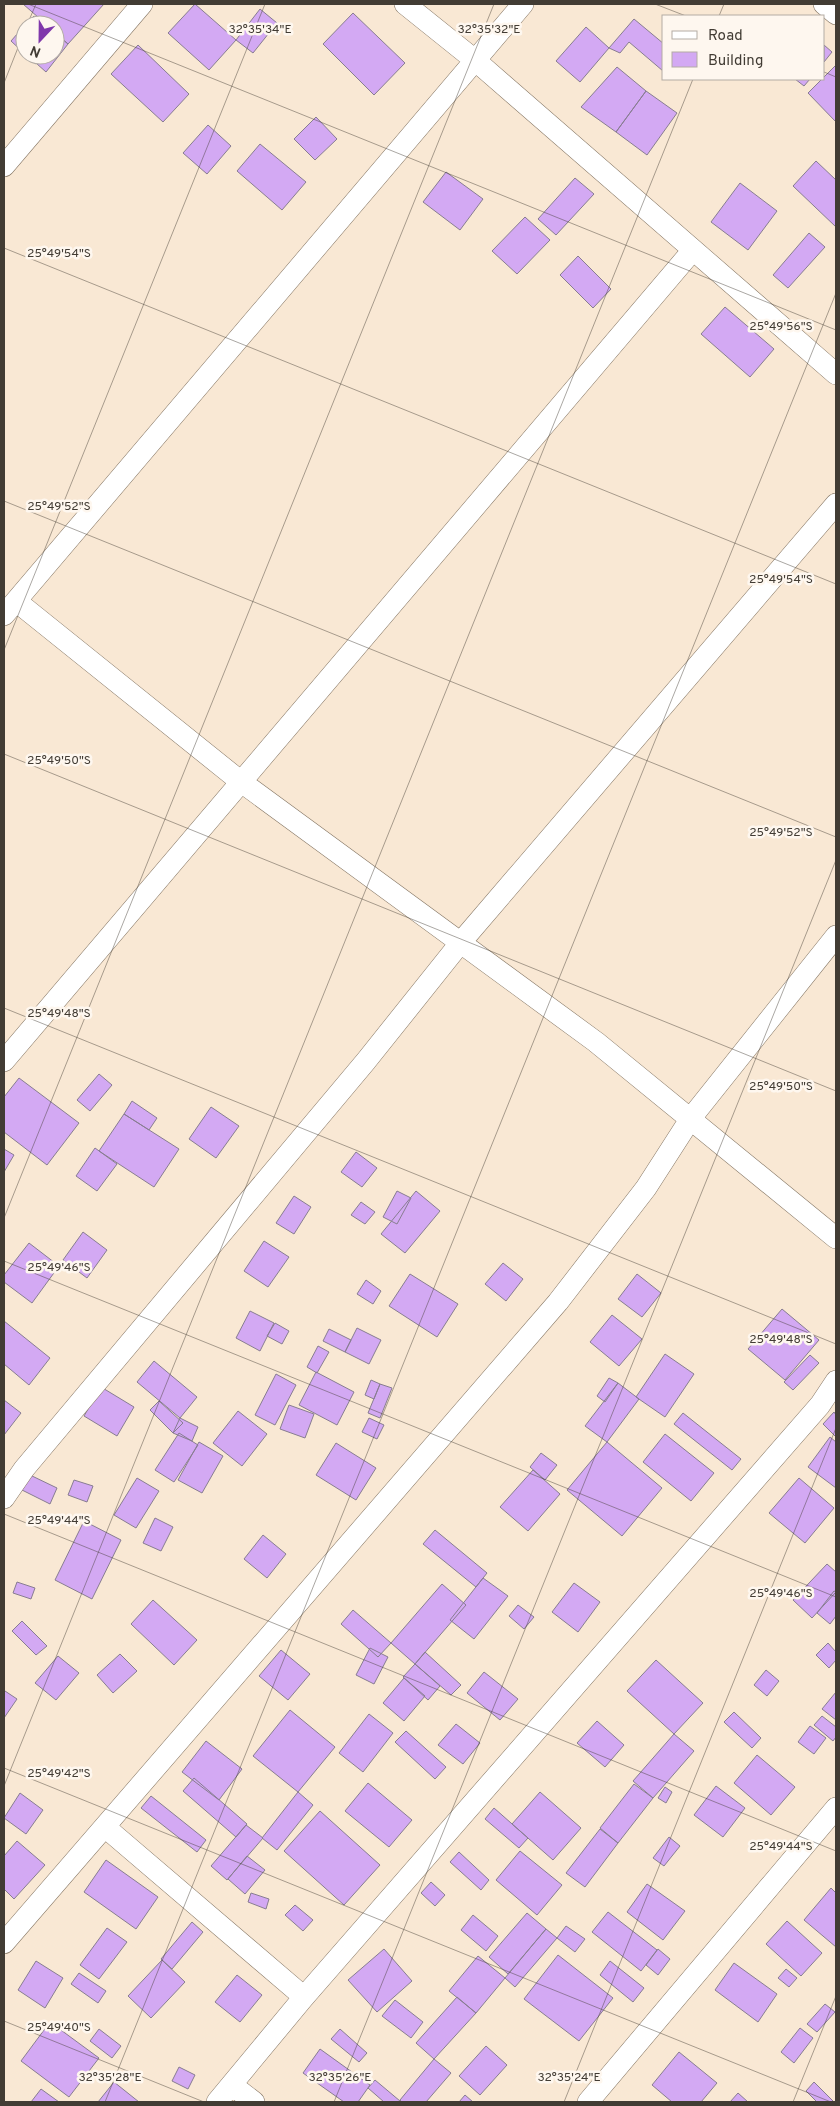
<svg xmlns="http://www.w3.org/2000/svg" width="840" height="2106" font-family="Overpass,sans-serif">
	<rect width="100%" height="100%" fill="#f9e8d4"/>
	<path fill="#d3a9f3" stroke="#887d91" d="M 23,4 L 104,4 L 68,44 L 55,32 L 55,25 L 47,25 Z
		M 195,4 L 236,40 L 209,70 L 168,33 Z
		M 260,9 L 277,23 L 253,53 L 236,40 Z
		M 353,13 L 405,63 L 374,95 L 323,44 Z
		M 34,16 L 46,25 L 25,25 Z
		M 634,19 L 664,44 L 663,71 L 629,42 L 620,53 L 609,48 Z
		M 25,25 L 25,54 L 11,41 Z
		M 586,27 L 609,48 L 580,82 L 556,61 Z
		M 55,33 L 68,44 L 46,72 L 27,55 L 55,55 Z
		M 138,45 L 189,94 L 163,122 L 111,74 Z
		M 824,45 L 832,52 L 824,62 Z
		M 836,65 L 836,122 L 808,93 Z
		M 617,67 L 646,91 L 616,132 L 581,107 Z
		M 795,79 L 810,79 L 804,86 Z
		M 646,91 L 677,113 L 647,155 L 616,132 Z
		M 316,117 L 337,139 L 315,160 L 294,139 Z
		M 208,125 L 231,146 L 207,174 L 183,153 Z
		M 260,144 L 306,182 L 282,210 L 237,171 Z
		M 816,161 L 836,180 L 836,227 L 793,186 Z
		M 446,172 L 483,199 L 460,230 L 423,202 Z
		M 575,178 L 594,194 L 556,235 L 538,219 Z
		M 740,183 L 777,211 L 748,250 L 711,222 Z
		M 525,217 L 550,240 L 517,274 L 492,251 Z
		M 809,233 L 825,247 L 788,288 L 773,275 Z
		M 578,256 L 611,289 L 593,308 L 560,275 Z
		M 725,307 L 774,349 L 750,377 L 701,334 Z
		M 99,1074 L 112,1085 L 90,1111 L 77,1100 Z
		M 19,1078 L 79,1123 L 47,1165 L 4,1132 L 4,1097 Z
		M 132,1101 L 157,1118 L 149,1130 L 124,1114 Z
		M 211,1107 L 239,1126 L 216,1158 L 189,1139 Z
		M 124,1114 L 179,1149 L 154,1187 L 99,1151 Z
		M 95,1148 L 117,1164 L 97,1191 L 76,1176 Z
		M 4,1149 L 14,1155 L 4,1172 Z
		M 356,1152 L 377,1168 L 362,1187 L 341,1172 Z
		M 397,1191 L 411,1198 L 397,1224 L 383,1217 Z
		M 416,1191 L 440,1211 L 405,1253 L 381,1234 Z
		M 294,1196 L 311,1207 L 294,1234 L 276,1223 Z
		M 361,1202 L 375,1212 L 365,1224 L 351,1215 Z
		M 83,1232 L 107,1250 L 87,1278 L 63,1260 Z
		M 264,1241 L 289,1257 L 268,1287 L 244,1271 Z
		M 29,1243 L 59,1266 L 32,1303 L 4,1282 L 4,1275 Z
		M 503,1263 L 523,1279 L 506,1301 L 485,1284 Z
		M 410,1274 L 458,1304 L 437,1337 L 389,1306 Z
		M 637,1274 L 661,1293 L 642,1317 L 618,1299 Z
		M 366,1280 L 381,1291 L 373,1304 L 357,1294 Z
		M 782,1309 L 819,1340 L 785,1380 L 748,1349 Z
		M 250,1311 L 274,1323 L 260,1351 L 236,1338 Z
		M 612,1315 L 642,1339 L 619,1366 L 590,1342 Z
		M 4,1321 L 50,1358 L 29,1385 L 4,1364 Z
		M 275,1323 L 289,1331 L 282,1344 L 267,1336 Z
		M 357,1328 L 381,1340 L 369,1364 L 345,1352 Z
		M 329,1329 L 351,1340 L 345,1352 L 323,1341 Z
		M 318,1346 L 329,1352 L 317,1373 L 307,1367 Z
		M 665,1354 L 694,1374 L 665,1417 L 636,1397 Z
		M 810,1355 L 819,1363 L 793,1390 L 784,1382 Z
		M 154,1361 L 197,1397 L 180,1418 L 137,1382 Z
		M 316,1372 L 354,1392 L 337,1425 L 299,1405 Z
		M 276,1374 L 296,1385 L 275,1425 L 255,1415 Z
		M 609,1378 L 618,1383 L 605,1402 L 597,1396 Z
		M 371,1380 L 380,1384 L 374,1399 L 365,1395 Z
		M 618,1383 L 639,1399 L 607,1442 L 585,1426 Z
		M 380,1384 L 392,1388 L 380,1418 L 368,1413 Z
		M 101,1387 L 134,1407 L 117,1436 L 84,1416 Z
		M 4,1400 L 21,1413 L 4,1435 Z
		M 159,1401 L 183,1423 L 173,1433 L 150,1410 Z
		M 289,1405 L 314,1414 L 305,1438 L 280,1429 Z
		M 238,1411 L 267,1434 L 242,1466 L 213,1443 Z
		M 834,1412 L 836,1415 L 836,1437 L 823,1424 Z
		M 683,1413 L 741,1459 L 732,1470 L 674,1424 Z
		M 180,1418 L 198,1427 L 192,1441 L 173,1433 Z
		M 369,1418 L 384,1425 L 377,1439 L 362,1432 Z
		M 179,1433 L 198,1445 L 174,1482 L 155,1470 Z
		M 665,1434 L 714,1473 L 691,1501 L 643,1462 Z
		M 830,1437 L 836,1442 L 836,1488 L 808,1467 Z
		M 199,1442 L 223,1456 L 202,1493 L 178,1480 Z
		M 607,1442 L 662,1488 L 622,1536 L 567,1490 Z
		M 336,1443 L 376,1468 L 356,1500 L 316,1475 Z
		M 541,1453 L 557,1465 L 545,1480 L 530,1467 Z
		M 533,1470 L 560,1494 L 528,1531 L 500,1507 Z
		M 30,1475 L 57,1488 L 50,1504 L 22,1490 Z
		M 137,1478 L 159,1491 L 136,1528 L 114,1515 Z
		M 799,1478 L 834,1508 L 805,1543 L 769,1513 Z
		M 74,1480 L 93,1486 L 87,1502 L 68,1495 Z
		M 155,1518 L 173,1527 L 161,1551 L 143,1543 Z
		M 84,1521 L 121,1540 L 92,1599 L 55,1580 Z
		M 435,1530 L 487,1573 L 476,1587 L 423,1544 Z
		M 263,1535 L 286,1554 L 267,1578 L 244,1559 Z
		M 827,1564 L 836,1572 L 836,1592 L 812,1618 L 793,1600 Z
		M 483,1578 L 508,1596 L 474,1639 L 450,1620 Z
		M 17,1582 L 35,1588 L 31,1599 L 13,1593 Z
		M 574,1583 L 600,1602 L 578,1632 L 552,1612 Z
		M 442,1584 L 466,1605 L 415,1664 L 391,1643 Z
		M 834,1591 L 836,1592 L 836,1616 L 830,1624 L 817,1613 Z
		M 153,1600 L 197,1640 L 174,1665 L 131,1624 Z
		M 518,1605 L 534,1617 L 524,1629 L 509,1616 Z
		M 353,1610 L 391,1643 L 378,1657 L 341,1624 Z
		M 22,1621 L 47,1646 L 36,1655 L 12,1631 Z
		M 828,1643 L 836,1652 L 836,1660 L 829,1668 L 816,1655 Z
		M 370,1648 L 388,1657 L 374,1684 L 356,1675 Z
		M 281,1650 L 310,1674 L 288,1700 L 259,1676 Z
		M 425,1652 L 461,1685 L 451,1695 L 415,1664 Z
		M 120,1654 L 137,1671 L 113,1693 L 97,1675 Z
		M 58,1656 L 79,1673 L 56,1700 L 35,1683 Z
		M 656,1660 L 703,1703 L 674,1734 L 627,1691 Z
		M 415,1664 L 440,1686 L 428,1700 L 403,1677 Z
		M 766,1670 L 779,1681 L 767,1696 L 754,1685 Z
		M 484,1672 L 518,1699 L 500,1720 L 467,1693 Z
		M 404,1678 L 425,1696 L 404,1721 L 383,1703 Z
		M 5,1691 L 17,1699 L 4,1718 L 4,1692 Z
		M 836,1692 L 836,1720 L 822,1709 Z
		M 290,1710 L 335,1747 L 298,1792 L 253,1756 Z
		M 734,1712 L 761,1738 L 752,1748 L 724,1722 Z
		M 369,1714 L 393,1733 L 363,1772 L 339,1753 Z
		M 822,1716 L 836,1727 L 836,1737 L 833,1741 L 814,1725 Z
		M 597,1721 L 624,1745 L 605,1767 L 577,1743 Z
		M 456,1724 L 480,1743 L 463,1764 L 438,1745 Z
		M 810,1726 L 826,1738 L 814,1754 L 798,1742 Z
		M 406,1731 L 446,1767 L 435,1779 L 395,1742 Z
		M 674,1734 L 694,1751 L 653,1798 L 633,1781 Z
		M 206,1741 L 242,1769 L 219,1800 L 182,1772 Z
		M 757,1755 L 795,1787 L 771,1815 L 734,1783 Z
		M 194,1778 L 247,1824 L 236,1837 L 183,1791 Z
		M 368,1783 L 412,1820 L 389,1847 L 345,1811 Z
		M 634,1784 L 653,1798 L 618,1843 L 600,1828 Z
		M 716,1786 L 745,1808 L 723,1837 L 694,1815 Z
		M 665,1787 L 672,1792 L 666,1803 L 658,1798 Z
		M 298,1792 L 313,1805 L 277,1850 L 262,1838 Z
		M 540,1792 L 581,1828 L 553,1860 L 512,1824 Z
		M 20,1793 L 43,1810 L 26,1834 L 4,1818 Z
		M 151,1796 L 206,1840 L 197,1852 L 141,1808 Z
		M 494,1808 L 528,1838 L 519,1848 L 485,1819 Z
		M 320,1811 L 380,1865 L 344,1905 L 284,1851 Z
		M 246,1825 L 263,1838 L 227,1880 L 211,1866 Z
		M 600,1829 L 618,1843 L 585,1887 L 566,1873 Z
		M 669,1837 L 680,1846 L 664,1866 L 653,1858 Z
		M 17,1841 L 45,1865 L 14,1899 L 4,1889 L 4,1856 Z
		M 520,1851 L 562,1885 L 537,1915 L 496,1880 Z
		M 459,1852 L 489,1880 L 481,1890 L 450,1862 Z
		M 247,1856 L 265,1870 L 245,1894 L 228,1879 Z
		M 106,1860 L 158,1897 L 136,1929 L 84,1892 Z
		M 431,1882 L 445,1895 L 435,1906 L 421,1893 Z
		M 647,1884 L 685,1911 L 663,1940 L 627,1912 Z
		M 831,1888 L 836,1893 L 836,1947 L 804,1920 Z
		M 251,1893 L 269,1899 L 266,1909 L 248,1902 Z
		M 295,1905 L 313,1920 L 303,1931 L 285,1915 Z
		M 608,1912 L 657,1950 L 641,1971 L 592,1932 Z
		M 527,1913 L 546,1929 L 508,1974 L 489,1957 Z
		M 473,1915 L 498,1936 L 486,1951 L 461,1930 Z
		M 787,1921 L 822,1953 L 801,1976 L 766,1944 Z
		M 192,1922 L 203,1932 L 172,1969 L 161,1959 Z
		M 566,1926 L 585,1939 L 575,1952 L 557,1938 Z
		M 107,1928 L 127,1942 L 99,1979 L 80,1965 Z
		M 546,1929 L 557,1938 L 515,1987 L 505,1978 Z
		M 384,1949 L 412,1981 L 377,2012 L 348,1980 Z
		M 658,1949 L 670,1959 L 658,1975 L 646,1965 Z
		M 558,1955 L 613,1998 L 579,2041 L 524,1999 Z
		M 478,1956 L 505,1978 L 476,2013 L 449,1991 Z
		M 162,1960 L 185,1982 L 151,2018 L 128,1996 Z
		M 36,1961 L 63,1978 L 45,2008 L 18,1990 Z
		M 610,1961 L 644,1988 L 633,2002 L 600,1975 Z
		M 734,1963 L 777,1994 L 758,2022 L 715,1990 Z
		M 786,1969 L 797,1978 L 789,1987 L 778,1978 Z
		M 79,1973 L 106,1991 L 98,2003 L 71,1984 Z
		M 237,1975 L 262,1995 L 240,2022 L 215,2002 Z
		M 457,1997 L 476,2013 L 434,2059 L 416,2043 Z
		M 395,2000 L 423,2022 L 411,2038 L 382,2016 Z
		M 825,2004 L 835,2012 L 817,2032 L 807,2024 Z
		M 50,2022 L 99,2058 L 69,2097 L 21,2061 Z
		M 800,2028 L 813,2038 L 794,2063 L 781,2052 Z
		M 99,2029 L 121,2046 L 112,2058 L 90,2041 Z
		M 340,2029 L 367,2053 L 359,2062 L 331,2039 Z
		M 486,2046 L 507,2065 L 480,2095 L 459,2076 Z
		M 320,2049 L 370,2085 L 358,2102 L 344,2102 L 303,2073 Z
		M 679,2052 L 717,2083 L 701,2102 L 672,2102 L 652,2085 Z
		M 434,2059 L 451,2073 L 426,2102 L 402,2102 L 400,2100 Z
		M 179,2067 L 195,2075 L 188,2089 L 172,2081 Z
		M 375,2080 L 400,2101 L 399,2102 L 384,2102 L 368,2088 Z
		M 114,2082 L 139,2102 L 98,2102 Z
		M 814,2082 L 834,2102 L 817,2102 L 806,2091 Z
		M 41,2089 L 59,2102 L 31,2102 Z
		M 738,2093 L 748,2102 L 730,2102 Z
		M 465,2095 L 473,2102 L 459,2102 Z"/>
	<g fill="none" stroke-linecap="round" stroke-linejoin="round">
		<g stroke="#857664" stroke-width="22">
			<path id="minor" d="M 405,4 L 476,61 L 836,374
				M 824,4 L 836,14
				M 4,166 L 142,4
				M 16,601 L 240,781 L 596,1042 L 836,1238
				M 4,615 L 523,4
				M 4,1061 L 693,250
				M 4,1498 L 24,1469 L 366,1061 L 461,942 L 836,504
				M 105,1827 L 304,1997
				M 4,1943 L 558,1302 L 646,1188 L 691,1118 L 836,936
				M 232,2085 L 254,2102
				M 217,2102 L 304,1997 L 820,1405 L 836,1381
				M 588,2102 L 836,1808"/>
		</g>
		<use href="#minor" stroke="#fff" stroke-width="21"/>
	</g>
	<path fill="none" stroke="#423c34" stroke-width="1" stroke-opacity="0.45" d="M 28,4 L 836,330M 655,4 L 686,16M 719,16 L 724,4M 27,25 L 36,4M 824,72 L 836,77M 4,83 L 25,30M 4,248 L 836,584M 4,501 L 836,837M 4,650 L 265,4M 4,754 L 836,1091M 4,1008 L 836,1344M 4,1218 L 494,4M 4,1261 L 836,1597M 4,1514 L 836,1851M 4,1768 L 831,2102M 4,1786 L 693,79M 4,2021 L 204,2102M 105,2102 L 836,293M 334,2102 L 836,860M 564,2102 L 836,1428M 793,2102 L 836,1996"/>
	<g font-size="12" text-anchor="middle" fill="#423c34" stroke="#fef7ef" stroke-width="5" stroke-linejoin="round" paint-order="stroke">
		<text x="260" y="33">32°35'34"E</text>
		<text x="489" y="33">32°35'32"E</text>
		<text x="59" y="257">25°49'54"S</text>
		<text x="781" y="330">25°49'56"S</text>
		<text x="59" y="510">25°49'52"S</text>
		<text x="781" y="583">25°49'54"S</text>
		<text x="59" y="764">25°49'50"S</text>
		<text x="781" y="836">25°49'52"S</text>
		<text x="59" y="1017">25°49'48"S</text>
		<text x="781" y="1090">25°49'50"S</text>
		<text x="59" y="1271">25°49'46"S</text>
		<text x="781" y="1343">25°49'48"S</text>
		<text x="59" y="1524">25°49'44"S</text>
		<text x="781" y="1597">25°49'46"S</text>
		<text x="59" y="1777">25°49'42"S</text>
		<text x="781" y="1850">25°49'44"S</text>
		<text x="59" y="2031">25°49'40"S</text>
		<text x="110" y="2081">32°35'28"E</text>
		<text x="340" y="2081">32°35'26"E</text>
		<text x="569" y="2081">32°35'24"E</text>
	</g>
	<rect width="840" height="2106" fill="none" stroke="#423c34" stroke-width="10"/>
	<rect x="662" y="15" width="162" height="65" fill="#fef7ef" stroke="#b3aca4"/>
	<rect x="672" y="31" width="25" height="8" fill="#ffffff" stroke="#b3aca4"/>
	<text x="708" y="40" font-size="15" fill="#423c34">Road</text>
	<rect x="672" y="52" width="25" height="15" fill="#d3a9f3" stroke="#b3aca4"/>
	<text x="708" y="65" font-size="15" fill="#423c34">Building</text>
	<g transform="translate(40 40) rotate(202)"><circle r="24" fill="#fef7ef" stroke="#b3aca4"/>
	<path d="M0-4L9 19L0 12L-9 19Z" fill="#8038ab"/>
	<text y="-8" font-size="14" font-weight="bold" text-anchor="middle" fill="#423c34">N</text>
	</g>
</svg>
